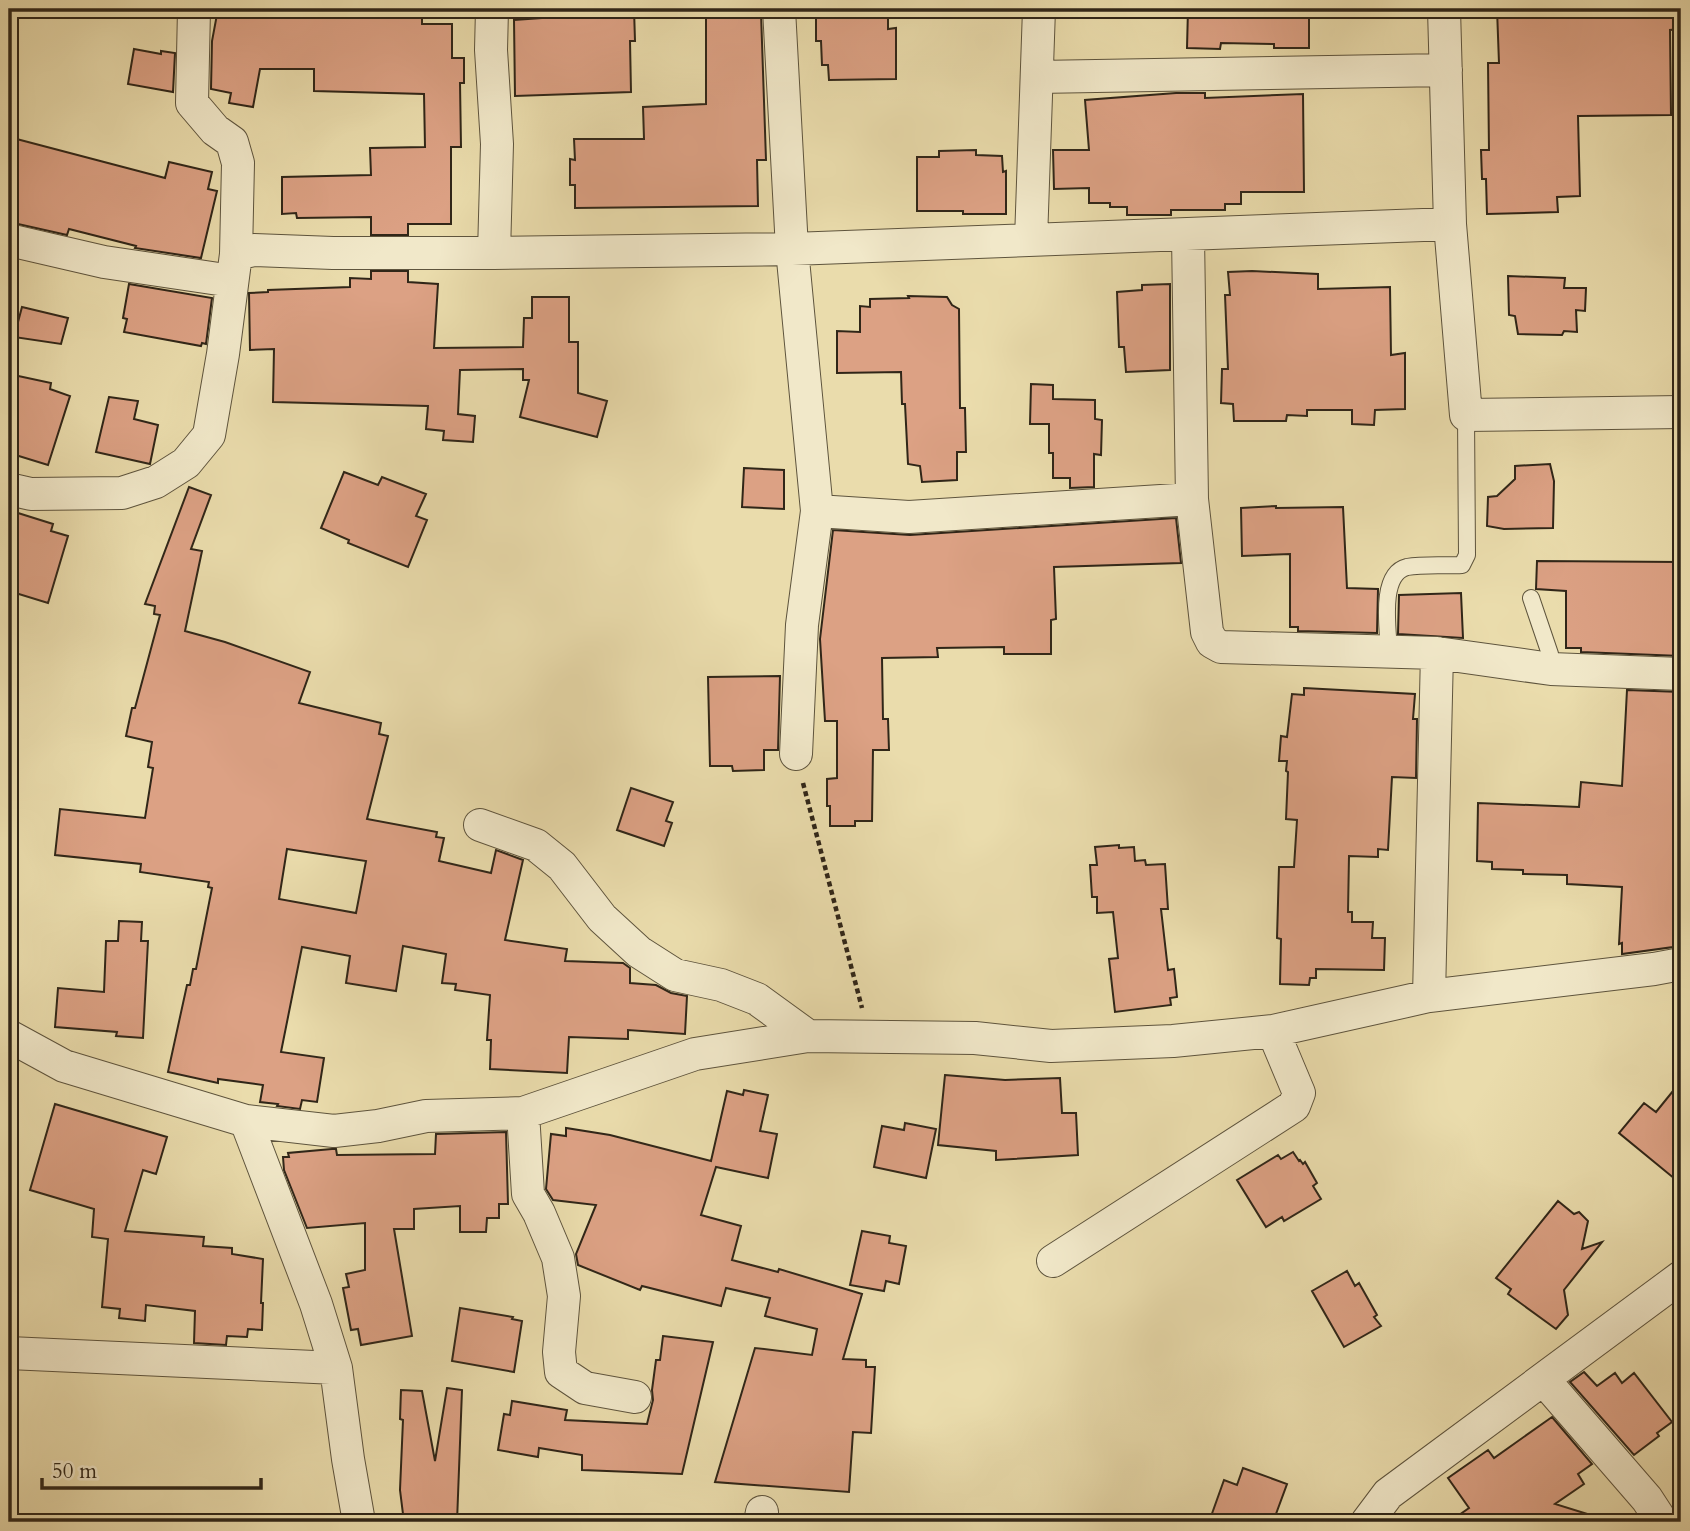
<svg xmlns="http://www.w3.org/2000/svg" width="1690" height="1531" font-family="Cardo,serif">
	<rect width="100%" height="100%" fill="#eadcac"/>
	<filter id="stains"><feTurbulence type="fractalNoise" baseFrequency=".00286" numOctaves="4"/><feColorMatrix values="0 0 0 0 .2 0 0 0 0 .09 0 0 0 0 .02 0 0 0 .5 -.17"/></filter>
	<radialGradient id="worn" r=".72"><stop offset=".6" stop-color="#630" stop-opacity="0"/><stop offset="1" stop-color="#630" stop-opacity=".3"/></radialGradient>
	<path fill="#dca184" stroke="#302618" stroke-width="2" fill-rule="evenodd" d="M 218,9 L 315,12 L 315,9 L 422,9 L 422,24 L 452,24 L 452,58 L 464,58 L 464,83 L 460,83 L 461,147 L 451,147 L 451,224 L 408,224 L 408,235 L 371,235 L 371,217 L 297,218 L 296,213 L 282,214 L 282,177 L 371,175 L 370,148 L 425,147 L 424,94 L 314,91 L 314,69 L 260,69 L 253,107 L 229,103 L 231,93 L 211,89 L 212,41 Z
		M 596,9 L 634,9 L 635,41 L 630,41 L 631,92 L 515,96 L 514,20 L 597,14 Z
		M 1188,9 L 1309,9 L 1309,48 L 1274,48 L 1274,44 L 1221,43 L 1220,49 L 1187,48 Z
		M 1497,9 L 1681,9 L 1681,29 L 1670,30 L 1671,115 L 1578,116 L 1580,196 L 1557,197 L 1558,212 L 1487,214 L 1486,179 L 1482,179 L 1481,150 L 1489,150 L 1488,63 L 1499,63 Z
		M 706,13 L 761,13 L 766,160 L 757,160 L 758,206 L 575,208 L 575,185 L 570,185 L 570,159 L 575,160 L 574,139 L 644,139 L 643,107 L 706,104 Z
		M 888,14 L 888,29 L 896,28 L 896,79 L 829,80 L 828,65 L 822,65 L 821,41 L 816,41 L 816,15 Z
		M 134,49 L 161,54 L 161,51 L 175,53 L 173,92 L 128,84 Z
		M 1176,93 L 1205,93 L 1205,98 L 1303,94 L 1304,192 L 1241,192 L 1241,204 L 1225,204 L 1225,210 L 1171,210 L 1171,215 L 1127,215 L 1127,207 L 1110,207 L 1110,203 L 1089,203 L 1089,188 L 1054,189 L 1053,150 L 1089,150 L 1085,100 Z
		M 9,137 L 165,178 L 169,162 L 212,172 L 208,189 L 217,191 L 201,258 L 135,248 L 136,246 L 69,229 L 67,235 L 9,222 Z
		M 976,150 L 976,155 L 1002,156 L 1003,172 L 1006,171 L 1006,214 L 963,214 L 963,211 L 917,211 L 917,157 L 939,157 L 939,151 Z
		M 371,271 L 408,271 L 408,282 L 438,284 L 434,348 L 523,347 L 524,318 L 532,318 L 532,297 L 569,297 L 569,342 L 578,342 L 578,393 L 607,401 L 597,437 L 520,417 L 529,380 L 523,380 L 523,369 L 460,370 L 458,414 L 475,416 L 473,442 L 443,440 L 444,431 L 426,429 L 428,406 L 273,402 L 274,349 L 250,350 L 249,293 L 268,292 L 268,290 L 350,287 L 350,278 L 371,279 Z
		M 1252,271 L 1318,274 L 1318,289 L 1390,287 L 1391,355 L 1405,353 L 1405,409 L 1375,410 L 1374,425 L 1352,424 L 1352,410 L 1307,410 L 1307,416 L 1287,415 L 1286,421 L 1234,421 L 1233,404 L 1221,403 L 1222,369 L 1228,369 L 1225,295 L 1230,295 L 1228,272 Z
		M 1508,276 L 1565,278 L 1564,288 L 1586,288 L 1585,311 L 1576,310 L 1577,332 L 1564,331 L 1562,335 L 1518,334 L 1515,316 L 1509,315 Z
		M 129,284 L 212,298 L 206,344 L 202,343 L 201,346 L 124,332 L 127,319 L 123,318 Z
		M 1170,284 L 1170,370 L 1126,372 L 1124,347 L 1119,347 L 1117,292 L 1142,290 L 1142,285 Z
		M 908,296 L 947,297 L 952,305 L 959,309 L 960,408 L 965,408 L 966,452 L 957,452 L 957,480 L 922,482 L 920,466 L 908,464 L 905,404 L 902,404 L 901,372 L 837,373 L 837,331 L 860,332 L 860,306 L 870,307 L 870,299 L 909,298 Z
		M 22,307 L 68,318 L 61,344 L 14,337 Z
		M 9,374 L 51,383 L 50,389 L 70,396 L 48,465 L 9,453 Z
		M 1031,384 L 1053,385 L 1053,399 L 1095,400 L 1095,419 L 1102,420 L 1101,455 L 1094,454 L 1094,487 L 1070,488 L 1070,478 L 1053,478 L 1053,453 L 1049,453 L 1049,424 L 1030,424 Z
		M 109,397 L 138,401 L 134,419 L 158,425 L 150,464 L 96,452 Z
		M 1550,464 L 1554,481 L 1553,528 L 1504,529 L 1487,526 L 1488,497 L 1497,496 L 1515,479 L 1515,466 Z
		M 744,468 L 784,470 L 784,509 L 742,507 Z
		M 344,472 L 378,485 L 382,477 L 426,494 L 416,516 L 427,520 L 408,567 L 348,543 L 349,540 L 321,528 Z
		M 189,487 L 211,495 L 191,549 L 202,551 L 185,631 L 225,642 L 310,672 L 299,703 L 381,723 L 379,734 L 388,736 L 367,819 L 437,832 L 436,837 L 444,838 L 439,861 L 491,873 L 496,850 L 523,860 L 505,940 L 567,949 L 565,961 L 623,963 L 630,968 L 630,983 L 656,985 L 671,993 L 687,996 L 685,1034 L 628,1030 L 628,1039 L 569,1037 L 567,1073 L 490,1069 L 491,1040 L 487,1040 L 490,995 L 455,990 L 456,984 L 442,983 L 446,954 L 403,946 L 396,991 L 346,983 L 350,956 L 302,947 L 281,1052 L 324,1058 L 317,1102 L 302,1100 L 300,1109 L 277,1106 L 278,1104 L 260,1102 L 263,1085 L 218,1079 L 218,1083 L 168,1072 L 187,985 L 190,985 L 193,969 L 196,969 L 212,888 L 208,887 L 209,882 L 140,872 L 141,864 L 55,855 L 60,809 L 145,818 L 153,768 L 148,767 L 152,742 L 126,736 L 132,708 L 135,708 L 160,615 L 154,614 L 155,606 L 145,604 ZM 287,849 L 366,861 L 356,913 L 279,899 Z
		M 1276,506 L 1276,508 L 1343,507 L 1347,588 L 1378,589 L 1377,633 L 1298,631 L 1298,627 L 1290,627 L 1290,554 L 1242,556 L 1241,508 Z
		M 18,513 L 53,524 L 51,531 L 68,536 L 48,603 L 9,591 L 9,542 Z
		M 1176,518 L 1181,563 L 1054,567 L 1056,619 L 1051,620 L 1051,654 L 1004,654 L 1004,647 L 937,648 L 938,657 L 882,658 L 883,719 L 888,719 L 889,750 L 873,750 L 872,821 L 855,821 L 855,826 L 830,826 L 830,806 L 827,806 L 827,779 L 837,778 L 837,721 L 825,721 L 820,639 L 833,530 L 910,535 Z
		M 1537,561 L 1681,562 L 1681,656 L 1581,652 L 1581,648 L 1566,648 L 1566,591 L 1536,589 Z
		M 1461,593 L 1463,638 L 1398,634 L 1399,595 Z
		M 780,676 L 778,750 L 764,750 L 764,770 L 733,771 L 732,766 L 710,766 L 708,677 Z
		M 1304,688 L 1415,694 L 1413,719 L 1417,719 L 1416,778 L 1392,777 L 1388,850 L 1378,849 L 1378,857 L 1349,856 L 1348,912 L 1352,912 L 1352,922 L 1373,922 L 1372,938 L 1385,938 L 1384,970 L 1316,969 L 1316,978 L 1310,978 L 1309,985 L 1280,984 L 1281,939 L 1277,938 L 1279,867 L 1294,867 L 1297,820 L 1286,819 L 1288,772 L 1286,771 L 1287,761 L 1279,761 L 1281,736 L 1287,737 L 1292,694 L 1304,695 Z
		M 1627,690 L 1681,692 L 1681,808 L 1679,848 L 1681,848 L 1681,883 L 1676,883 L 1673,947 L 1622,954 L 1622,943 L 1619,944 L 1622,887 L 1567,884 L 1567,875 L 1523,874 L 1523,870 L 1492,869 L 1492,862 L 1477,861 L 1478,803 L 1579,807 L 1581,782 L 1622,786 Z
		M 631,788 L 673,802 L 666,821 L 672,823 L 664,846 L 617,830 Z
		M 1119,845 L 1119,848 L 1134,847 L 1135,861 L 1145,860 L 1146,865 L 1165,864 L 1168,909 L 1161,909 L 1168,970 L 1174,969 L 1177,997 L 1170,998 L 1171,1005 L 1115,1012 L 1109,959 L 1118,958 L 1113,912 L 1097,913 L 1097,897 L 1092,897 L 1090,865 L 1097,865 L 1095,847 Z
		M 119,921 L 142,922 L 141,941 L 148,941 L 143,1038 L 116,1036 L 117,1032 L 55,1027 L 58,988 L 104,992 L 106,941 L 118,941 Z
		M 945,1075 L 1005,1080 L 1060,1078 L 1062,1113 L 1076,1113 L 1078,1155 L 996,1160 L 996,1151 L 938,1145 Z
		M 1681,1081 L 1681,1184 L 1619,1133 L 1644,1103 L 1656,1112 Z
		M 744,1090 L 768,1095 L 760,1131 L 777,1134 L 768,1178 L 716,1167 L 701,1215 L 741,1226 L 732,1260 L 778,1272 L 779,1269 L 862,1294 L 843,1359 L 866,1360 L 866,1367 L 875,1367 L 871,1433 L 853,1432 L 849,1492 L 715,1482 L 755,1348 L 812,1355 L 817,1329 L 765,1316 L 770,1298 L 726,1288 L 721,1306 L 642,1286 L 640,1290 L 578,1265 L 576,1254 L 596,1205 L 553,1200 L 546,1189 L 551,1134 L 566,1136 L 566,1128 L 610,1135 L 711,1161 L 727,1091 L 743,1095 Z
		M 55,1104 L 167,1137 L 156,1174 L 143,1170 L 125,1231 L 204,1237 L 203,1246 L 232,1248 L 232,1254 L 263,1259 L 261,1303 L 263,1303 L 262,1330 L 248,1329 L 247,1337 L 227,1336 L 226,1345 L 194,1343 L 195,1311 L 146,1305 L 145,1321 L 119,1318 L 120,1309 L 102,1307 L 108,1239 L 92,1237 L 94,1209 L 30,1190 Z
		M 905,1123 L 936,1129 L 926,1178 L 874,1167 L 882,1126 L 904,1130 Z
		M 506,1132 L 508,1204 L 499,1204 L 499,1218 L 487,1218 L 486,1232 L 460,1232 L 460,1206 L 414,1209 L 414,1229 L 394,1229 L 412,1336 L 361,1345 L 358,1329 L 351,1330 L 343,1288 L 349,1287 L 346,1274 L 365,1270 L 365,1223 L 307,1228 L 284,1170 L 283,1157 L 289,1157 L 288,1153 L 332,1149 L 336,1149 L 337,1155 L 435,1154 L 436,1134 Z
		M 1293,1152 L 1299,1161 L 1300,1160 L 1303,1164 L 1305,1162 L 1317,1183 L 1313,1186 L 1321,1199 L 1284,1221 L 1282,1217 L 1266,1227 L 1237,1180 L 1278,1155 L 1281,1159 Z
		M 1558,1201 L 1574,1214 L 1579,1212 L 1588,1221 L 1582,1249 L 1602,1242 L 1564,1290 L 1568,1315 L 1556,1329 L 1508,1294 L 1511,1289 L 1496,1278 Z
		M 862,1231 L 890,1236 L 889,1243 L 906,1246 L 899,1284 L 886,1281 L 884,1291 L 850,1285 Z
		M 1347,1271 L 1355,1286 L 1359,1283 L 1377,1315 L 1374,1317 L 1381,1326 L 1344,1347 L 1312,1291 Z
		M 460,1308 L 513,1317 L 512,1319 L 522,1321 L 514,1372 L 452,1361 Z
		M 663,1336 L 713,1342 L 682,1474 L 582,1470 L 582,1455 L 539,1448 L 538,1457 L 498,1450 L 504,1414 L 510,1415 L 512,1401 L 567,1410 L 565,1420 L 647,1424 L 653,1400 L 652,1390 L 656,1360 L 660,1360 Z
		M 1584,1372 L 1597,1386 L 1615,1373 L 1622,1383 L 1634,1373 L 1672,1422 L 1657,1433 L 1659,1436 L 1634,1455 L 1570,1382 Z
		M 447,1388 L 462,1390 L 457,1522 L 404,1522 L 400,1490 L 403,1420 L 400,1419 L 401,1390 L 422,1391 L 435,1461 Z
		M 1552,1417 L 1592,1464 L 1578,1474 L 1584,1484 L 1555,1504 L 1597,1517 L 1596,1522 L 1449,1522 L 1469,1508 L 1448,1478 L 1488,1450 L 1494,1458 Z
		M 1243,1468 L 1287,1484 L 1273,1522 L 1209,1522 L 1224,1480 L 1237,1485 Z"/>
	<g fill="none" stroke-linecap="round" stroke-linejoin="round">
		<g stroke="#5e543d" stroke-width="18">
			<path id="service" d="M 1531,598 L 1550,654 L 1551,669
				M 1389,651 C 1388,629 1379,574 1407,567 C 1424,564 1445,566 1462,565 L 1467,555 L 1466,415"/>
		</g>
		<g stroke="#5e543d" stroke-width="34">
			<path id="minor" d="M 194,9 L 192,103 L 215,130 L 232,142 L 238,163 L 236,254
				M 492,9 L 491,50 L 497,144 L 494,253
				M 779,9 L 792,249 L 817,511 L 909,517 L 1192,499 L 1188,236
				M 1444,9 L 1450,224 L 1466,415 L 1681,412
				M 1037,77 L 1446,70
				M 9,240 L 104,262 L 232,281
				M 1031,240 L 1039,9
				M 9,489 L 31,494 L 122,493 L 156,482 L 186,463 L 209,435 L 223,354 L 236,254 L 254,250 L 333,253 L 494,253 L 792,249 L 1450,224
				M 1192,499 L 1207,632 L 1212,642 L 1221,647 L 1437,653 L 1551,669 L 1681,674
				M 796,754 L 802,625 L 817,511
				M 480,825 L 536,845 L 562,866 L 602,918 L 639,952 L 675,975 L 721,985 L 757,999 L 808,1036
				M 1429,996 L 1437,653
				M 9,1036 L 64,1066 L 246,1121 L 334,1131 L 378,1126 L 426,1116 L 523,1113 L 695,1054 L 808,1036 L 975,1038 L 1051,1046 L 1173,1041 L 1273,1031 L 1429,996 L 1654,969 L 1681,964
				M 523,1113 L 528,1194 L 539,1213 L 558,1258 L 564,1296 L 559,1352 L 561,1372 L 585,1388 L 635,1397
				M 246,1121 L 316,1304 L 336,1368 L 348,1459 L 359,1522
				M 1053,1261 L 1294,1106 L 1299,1093 L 1273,1031
				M 9,1353 L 336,1368
				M 1544,1380 L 1647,1499 L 1662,1522
				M 760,1522 L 762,1512
				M 1367,1522 L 1388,1494 L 1681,1277"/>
		</g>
		<path stroke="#302618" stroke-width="4.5" stroke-dasharray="5 3.5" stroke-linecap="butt" d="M 803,783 L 862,1008"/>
		<use href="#service" stroke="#f1e8c9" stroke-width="16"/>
		<use href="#minor" stroke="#f1e8c9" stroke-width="32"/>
	</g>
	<rect width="1690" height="1531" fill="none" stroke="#eadcac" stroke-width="35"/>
	<rect x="10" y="10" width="1669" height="1510" fill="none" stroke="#302618" stroke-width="3.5"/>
	<rect x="18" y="18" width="1655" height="1496" fill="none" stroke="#302618" stroke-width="2"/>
	<path d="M42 1478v10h219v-10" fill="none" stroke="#302618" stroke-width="3.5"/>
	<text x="52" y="1478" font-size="21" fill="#302618" stroke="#f1e8c9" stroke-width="5" paint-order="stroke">50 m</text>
	<rect width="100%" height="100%" filter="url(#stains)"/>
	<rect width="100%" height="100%" fill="url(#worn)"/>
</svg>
